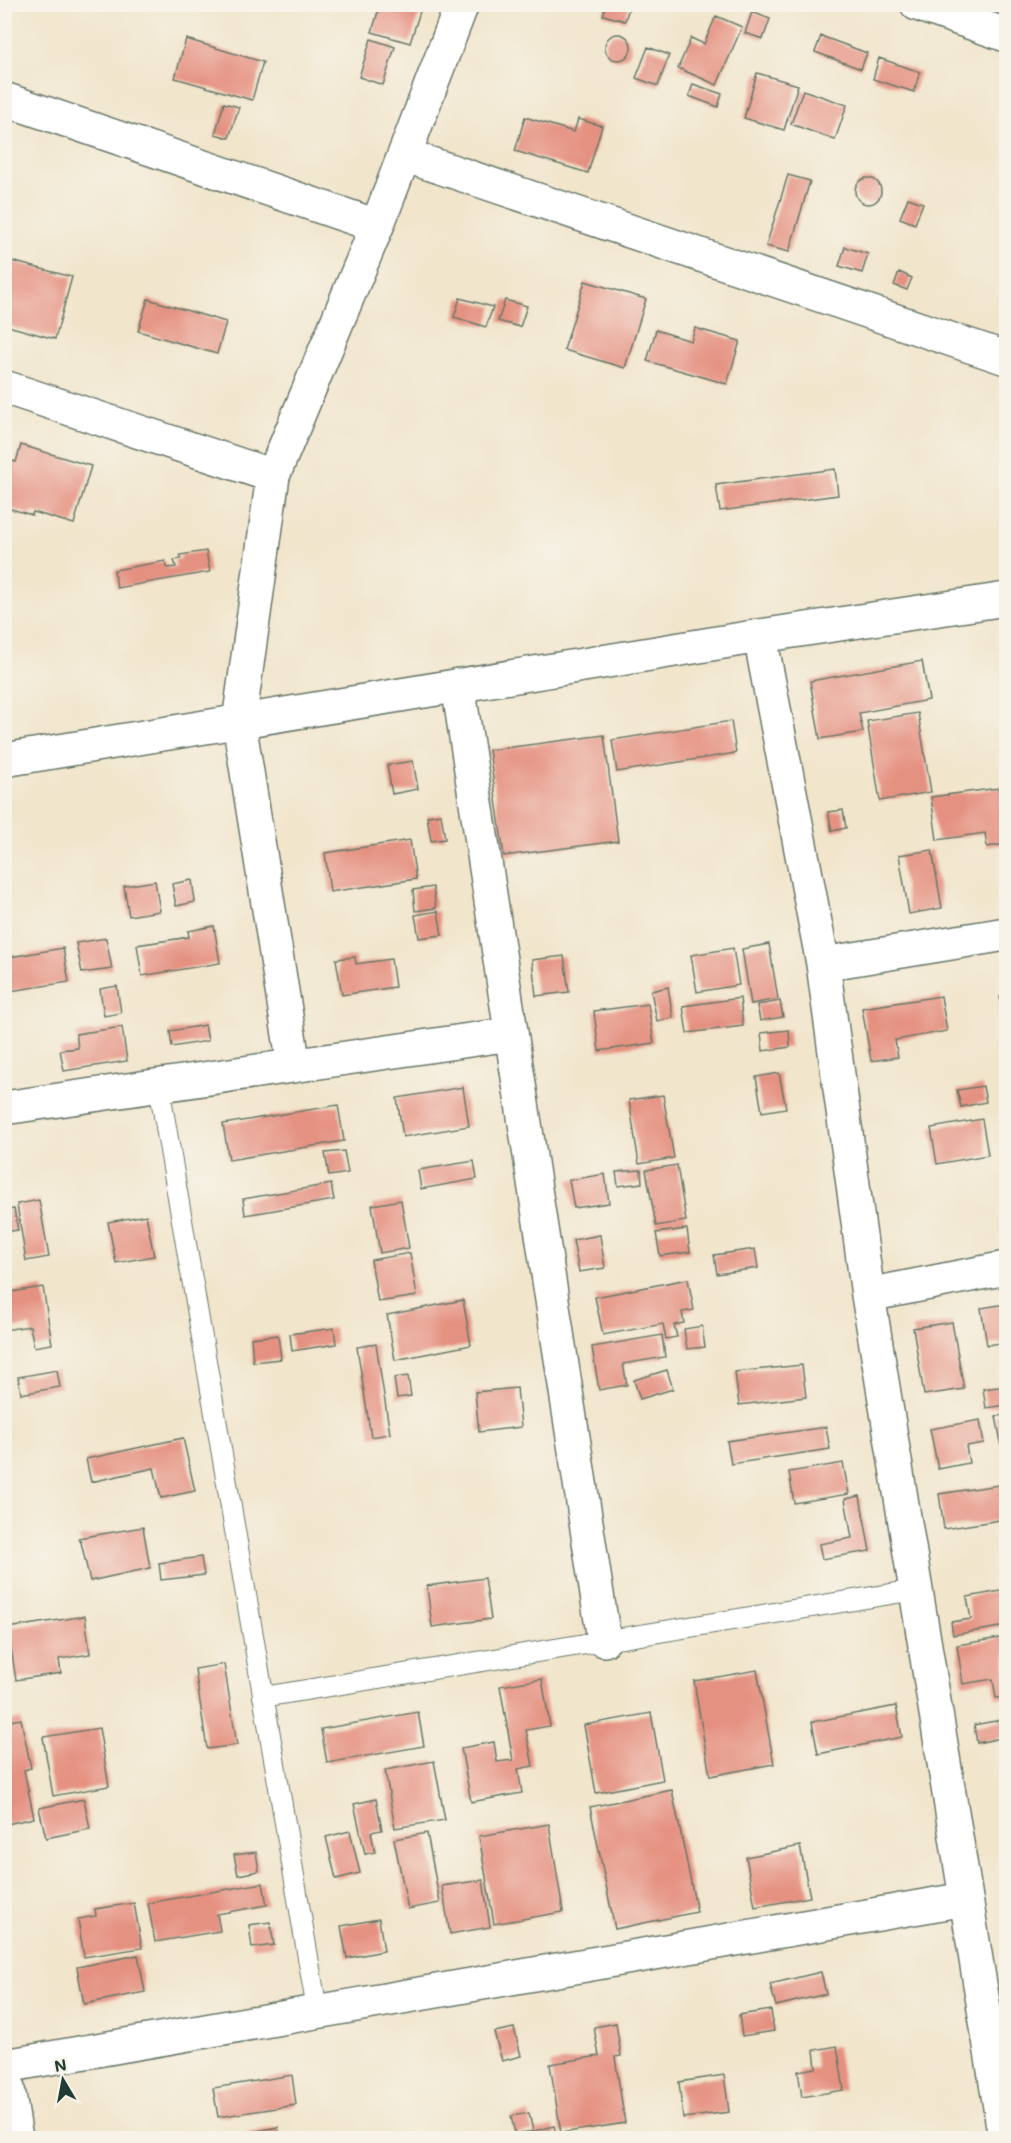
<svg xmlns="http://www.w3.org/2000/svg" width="1011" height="2143" font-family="Mali,sans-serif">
	<rect width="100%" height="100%" fill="#f7f3e8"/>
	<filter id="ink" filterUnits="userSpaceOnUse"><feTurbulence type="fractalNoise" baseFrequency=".0167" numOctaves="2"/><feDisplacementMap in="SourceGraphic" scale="12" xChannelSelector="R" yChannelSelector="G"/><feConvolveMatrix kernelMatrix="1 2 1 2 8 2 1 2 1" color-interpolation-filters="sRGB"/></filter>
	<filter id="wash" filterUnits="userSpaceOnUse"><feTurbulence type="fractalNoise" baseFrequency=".008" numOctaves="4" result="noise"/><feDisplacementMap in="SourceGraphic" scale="24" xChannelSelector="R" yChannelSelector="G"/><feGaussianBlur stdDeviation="1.35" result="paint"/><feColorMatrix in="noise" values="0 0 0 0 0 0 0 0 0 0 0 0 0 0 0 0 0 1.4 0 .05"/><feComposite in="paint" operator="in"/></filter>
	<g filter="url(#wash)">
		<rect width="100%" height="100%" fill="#f1e5cc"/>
		<g id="blocks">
			<path fill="#e59181" d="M 606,4 L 630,4 L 625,21 L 603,15 Z
				M 380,5 L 422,5 L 410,43 L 372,32 Z
				M 752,12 L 770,19 L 763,39 L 745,33 Z
				M 716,16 L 742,27 L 717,85 L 678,68 L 691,38 L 704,44 Z
				M605 47a13 13 0 1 1 26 0a13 13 0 1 1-26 0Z
				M 821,36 L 867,53 L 861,69 L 815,52 Z
				M 186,39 L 263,62 L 252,100 L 175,78 Z
				M 371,39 L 395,47 L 383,85 L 359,77 Z
				M 648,47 L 669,55 L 658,86 L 636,78 Z
				M 879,58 L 920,72 L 914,92 L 873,79 Z
				M 757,73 L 798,85 L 784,130 L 744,118 Z
				M 693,84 L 722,94 L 718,107 L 689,96 Z
				M 803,90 L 847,105 L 835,140 L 791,124 Z
				M 224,103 L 239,107 L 229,138 L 215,134 Z
				M 525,117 L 574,132 L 578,119 L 602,126 L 588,173 L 515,151 Z
				M 788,175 L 810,181 L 789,252 L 766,246 Z
				M855 191a13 13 0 1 1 26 0a13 13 0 1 1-26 0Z
				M 908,198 L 923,203 L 915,224 L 900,218 Z
				M 845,247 L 868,254 L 862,273 L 839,266 Z
				M 4,259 L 72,277 L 55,339 L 4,325 Z
				M 899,272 L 912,278 L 907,290 L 894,285 Z
				M 585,281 L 646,299 L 625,368 L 564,350 Z
				M 460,298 L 493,307 L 486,327 L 454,317 Z
				M 148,299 L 226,322 L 217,354 L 138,331 Z
				M 505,300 L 527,306 L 520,327 L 498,321 Z
				M 695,328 L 740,341 L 727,384 L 647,361 L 656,330 L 691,341 Z
				M 21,445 L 91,466 L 74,524 L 33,512 L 32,515 L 4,507 L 4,459 L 16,462 Z
				M 835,469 L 838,495 L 720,511 L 716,485 Z
				M 206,551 L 210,572 L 117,588 L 114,570 L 165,561 L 167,568 L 176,567 L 174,560 L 181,559 L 180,555 Z
				M 922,661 L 929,700 L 859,713 L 863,732 L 820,739 L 810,681 Z
				M 918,713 L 931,792 L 880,801 L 867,721 Z
				M 731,721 L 736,753 L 617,772 L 612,740 Z
				M 604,735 L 618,841 L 504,856 L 489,750 Z
				M 413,761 L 418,789 L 392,794 L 387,765 Z
				M 1006,787 L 1006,844 L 987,847 L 985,833 L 937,840 L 931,797 Z
				M 843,810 L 846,828 L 832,831 L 828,812 Z
				M 441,814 L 445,839 L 431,841 L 427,816 Z
				M 410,840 L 416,879 L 330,892 L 325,853 Z
				M 932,850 L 942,908 L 909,914 L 899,855 Z
				M 192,880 L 195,902 L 176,906 L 172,884 Z
				M 155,881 L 160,911 L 129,916 L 124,886 Z
				M 433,887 L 436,908 L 415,911 L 413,890 Z
				M 438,911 L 442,935 L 419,938 L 415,915 Z
				M 214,926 L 220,963 L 142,976 L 137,945 L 189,937 L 188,931 Z
				M 106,938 L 112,969 L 82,973 L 76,943 Z
				M 769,944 L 778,999 L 751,1004 L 742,949 Z
				M 63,948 L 69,982 L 4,992 L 4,958 Z
				M 733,948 L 739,985 L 697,992 L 691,955 Z
				M 564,956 L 569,992 L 536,996 L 532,960 Z
				M 355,957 L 356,964 L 391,959 L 395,987 L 342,995 L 336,959 Z
				M 117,986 L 121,1013 L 104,1016 L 100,989 Z
				M 668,987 L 673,1018 L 657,1021 L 651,991 Z
				M 1006,995 L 1006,1018 L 1004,1018 L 1000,997 Z
				M 941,996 L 947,1031 L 895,1040 L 898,1057 L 871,1061 L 862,1008 Z
				M 740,998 L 743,1026 L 687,1033 L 683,1006 Z
				M 780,1001 L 783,1017 L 760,1021 L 757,1005 Z
				M 648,1004 L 654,1043 L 599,1051 L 594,1011 Z
				M 205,1025 L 208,1041 L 172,1047 L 170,1031 Z
				M 122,1027 L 127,1061 L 64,1071 L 60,1050 L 78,1048 L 76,1034 Z
				M 789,1030 L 790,1047 L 763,1051 L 761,1033 Z
				M 779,1073 L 786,1108 L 762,1112 L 756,1077 Z
				M 983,1086 L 986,1102 L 961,1107 L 957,1090 Z
				M 463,1087 L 469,1126 L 403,1137 L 397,1098 Z
				M 663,1095 L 674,1158 L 639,1164 L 629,1100 Z
				M 338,1105 L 344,1141 L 229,1160 L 223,1124 Z
				M 982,1119 L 988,1155 L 937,1164 L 931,1128 Z
				M 344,1151 L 348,1173 L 329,1176 L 325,1153 Z
				M 474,1161 L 477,1179 L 421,1189 L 418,1170 Z
				M 677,1165 L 686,1221 L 656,1226 L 646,1170 Z
				M 641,1170 L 642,1183 L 618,1186 L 616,1172 Z
				M 605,1174 L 609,1203 L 574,1208 L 569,1180 Z
				M 331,1184 L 334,1200 L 245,1215 L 243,1199 Z
				M 39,1200 L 49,1257 L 26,1261 L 17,1204 Z
				M 401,1200 L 409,1248 L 380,1253 L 372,1205 Z
				M 14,1209 L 18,1230 L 4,1232 L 4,1211 Z
				M 146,1215 L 154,1256 L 116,1263 L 108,1222 Z
				M 687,1229 L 690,1252 L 660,1256 L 656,1233 Z
				M 600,1235 L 605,1268 L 579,1272 L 573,1240 Z
				M 755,1249 L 758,1268 L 717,1274 L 714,1255 Z
				M 410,1253 L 417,1296 L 378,1302 L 371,1260 Z
				M 688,1279 L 694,1310 L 682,1312 L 684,1323 L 674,1325 L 677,1337 L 666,1339 L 663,1324 L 603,1335 L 595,1297 Z
				M 43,1287 L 52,1344 L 34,1347 L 30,1326 L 4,1330 L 4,1293 Z
				M 463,1300 L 471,1345 L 395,1360 L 387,1315 Z
				M 1006,1304 L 1006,1359 L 1005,1359 L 1002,1343 L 987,1345 L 981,1308 Z
				M 952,1322 L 964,1389 L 924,1395 L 913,1328 Z
				M 702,1326 L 705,1347 L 687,1349 L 684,1329 Z
				M 334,1328 L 336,1344 L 292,1351 L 290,1334 Z
				M 278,1335 L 281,1359 L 253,1362 L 251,1338 Z
				M 662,1335 L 665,1357 L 623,1364 L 627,1385 L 599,1390 L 592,1347 Z
				M 376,1344 L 390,1434 L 371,1437 L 357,1347 Z
				M 802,1365 L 806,1397 L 739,1405 L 735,1372 Z
				M 57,1370 L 60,1387 L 21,1394 L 18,1377 Z
				M 667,1370 L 673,1389 L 640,1399 L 634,1380 Z
				M 408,1376 L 411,1396 L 397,1398 L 394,1378 Z
				M 1006,1386 L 1006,1405 L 986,1408 L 983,1389 Z
				M 517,1388 L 521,1427 L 479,1432 L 475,1392 Z
				M 1006,1415 L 1006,1465 L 1005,1465 L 996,1416 Z
				M 980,1420 L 984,1443 L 966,1446 L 969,1463 L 938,1469 L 930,1429 Z
				M 826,1427 L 830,1449 L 731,1464 L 727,1441 Z
				M 183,1438 L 195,1491 L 161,1498 L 154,1468 L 91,1482 L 86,1459 Z
				M 843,1463 L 849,1494 L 794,1503 L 789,1472 Z
				M 1005,1484 L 1006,1519 L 944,1529 L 939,1494 Z
				M 860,1496 L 870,1551 L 822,1559 L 819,1544 L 852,1538 L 845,1499 Z
				M 143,1527 L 150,1568 L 90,1581 L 81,1542 L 78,1538 Z
				M 201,1557 L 204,1575 L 161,1580 L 159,1563 Z
				M 485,1578 L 491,1619 L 432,1627 L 427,1586 Z
				M 1006,1590 L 1006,1626 L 953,1635 L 951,1622 L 971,1619 L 967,1597 Z
				M 85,1616 L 90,1654 L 59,1659 L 61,1673 L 16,1680 L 8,1628 Z
				M 1006,1637 L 1006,1697 L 996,1698 L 993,1679 L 963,1684 L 957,1645 Z
				M 224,1664 L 237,1745 L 207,1749 L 195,1669 Z
				M 757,1670 L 774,1764 L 710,1776 L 694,1681 Z
				M 4,1672 L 12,1704 L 4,1706 Z
				M 542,1679 L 550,1726 L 526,1730 L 533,1766 L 518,1769 L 522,1793 L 471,1802 L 461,1748 L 494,1742 L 497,1762 L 513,1760 L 500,1686 Z
				M 896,1706 L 902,1737 L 818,1754 L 812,1722 Z
				M 418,1712 L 424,1746 L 327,1763 L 321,1729 Z
				M 651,1713 L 663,1780 L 596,1793 L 584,1725 Z
				M 21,1719 L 31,1768 L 24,1770 L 34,1818 L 7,1824 L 4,1812 L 4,1722 Z
				M 1006,1719 L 1006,1737 L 977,1743 L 974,1725 Z
				M 99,1728 L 109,1786 L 53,1796 L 43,1737 Z
				M 434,1761 L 445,1820 L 395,1828 L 385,1770 Z
				M 672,1790 L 697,1912 L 615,1929 L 590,1807 Z
				M 84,1799 L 90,1829 L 46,1838 L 39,1808 Z
				M 376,1799 L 382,1830 L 371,1832 L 375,1852 L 365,1854 L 354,1804 Z
				M 549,1824 L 563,1912 L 494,1924 L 479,1836 Z
				M 350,1831 L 360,1873 L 336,1879 L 326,1837 Z
				M 427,1833 L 440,1903 L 408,1909 L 394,1839 Z
				M 800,1846 L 810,1897 L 755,1907 L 746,1857 Z
				M 256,1852 L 259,1871 L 238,1875 L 234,1855 Z
				M 483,1880 L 490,1927 L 450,1934 L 442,1886 Z
				M 263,1883 L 267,1905 L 217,1914 L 220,1931 L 155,1942 L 148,1903 Z
				M 134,1903 L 142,1948 L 84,1957 L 78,1919 L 96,1916 L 95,1909 Z
				M 379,1919 L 384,1951 L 347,1958 L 341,1926 Z
				M 270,1922 L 274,1945 L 252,1948 L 249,1925 Z
				M 138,1955 L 145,1992 L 84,2004 L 77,1967 Z
				M 821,1972 L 826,1994 L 776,2006 L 770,1984 Z
				M 771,2010 L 774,2031 L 742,2036 L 739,2015 Z
				M 616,2023 L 621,2056 L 615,2057 L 625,2123 L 561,2133 L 550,2064 L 599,2056 L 594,2027 Z
				M 514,2028 L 521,2056 L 502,2061 L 494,2032 Z
				M 837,2046 L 844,2090 L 802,2097 L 798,2071 L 816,2068 L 814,2050 Z
				M 292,2075 L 296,2105 L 218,2117 L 213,2088 Z
				M 724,2075 L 729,2112 L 683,2118 L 679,2082 Z
				M 529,2113 L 533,2131 L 515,2134 L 511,2116 Z
				M 554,2126 L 557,2138 L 535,2138 L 534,2131 Z
				M 278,2127 L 280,2138 L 226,2138 L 226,2137 Z"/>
		</g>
	</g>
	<g filter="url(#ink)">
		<use href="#blocks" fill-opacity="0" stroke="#687869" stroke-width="1.5"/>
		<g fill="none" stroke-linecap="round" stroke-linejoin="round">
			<g stroke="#687869" stroke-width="22">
				<path id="service" d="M 159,1086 L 317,2010
					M 263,1697 L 915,1590"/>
			</g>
			<g stroke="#687869" stroke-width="36">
				<path id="minor" d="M 917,4 L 1006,35
					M 4,99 L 377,226
					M 404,155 L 1006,358
					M 4,387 L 273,476
					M 760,636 L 823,964 L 868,1295 L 1005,2138
					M 458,685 L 604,1640
					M 823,964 L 1006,934
					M 294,1066 L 239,722 L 273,476 L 377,226 L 462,4
					M 4,1108 L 511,1034
					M 868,1295 L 1006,1268
					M 4,2064 L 16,2138
					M 5,2066 L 965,1899"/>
			</g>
			<g stroke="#687869" stroke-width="36">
				<path id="tertiary" d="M 4,760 L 760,636 L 1006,599"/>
			</g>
			<use href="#service" stroke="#fff" stroke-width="20"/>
			<use href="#minor" stroke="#fff" stroke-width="33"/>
			<use href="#tertiary" stroke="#fff" stroke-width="33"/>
		</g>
	</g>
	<rect width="1011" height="2143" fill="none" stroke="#f7f3e8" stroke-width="24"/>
	<g transform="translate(63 2080) rotate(350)" stroke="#f7f3e8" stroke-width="4.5" paint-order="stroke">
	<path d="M0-4.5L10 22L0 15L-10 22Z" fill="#1f3d34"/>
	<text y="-9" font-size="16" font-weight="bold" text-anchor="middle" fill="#1f3d34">N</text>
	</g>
</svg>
